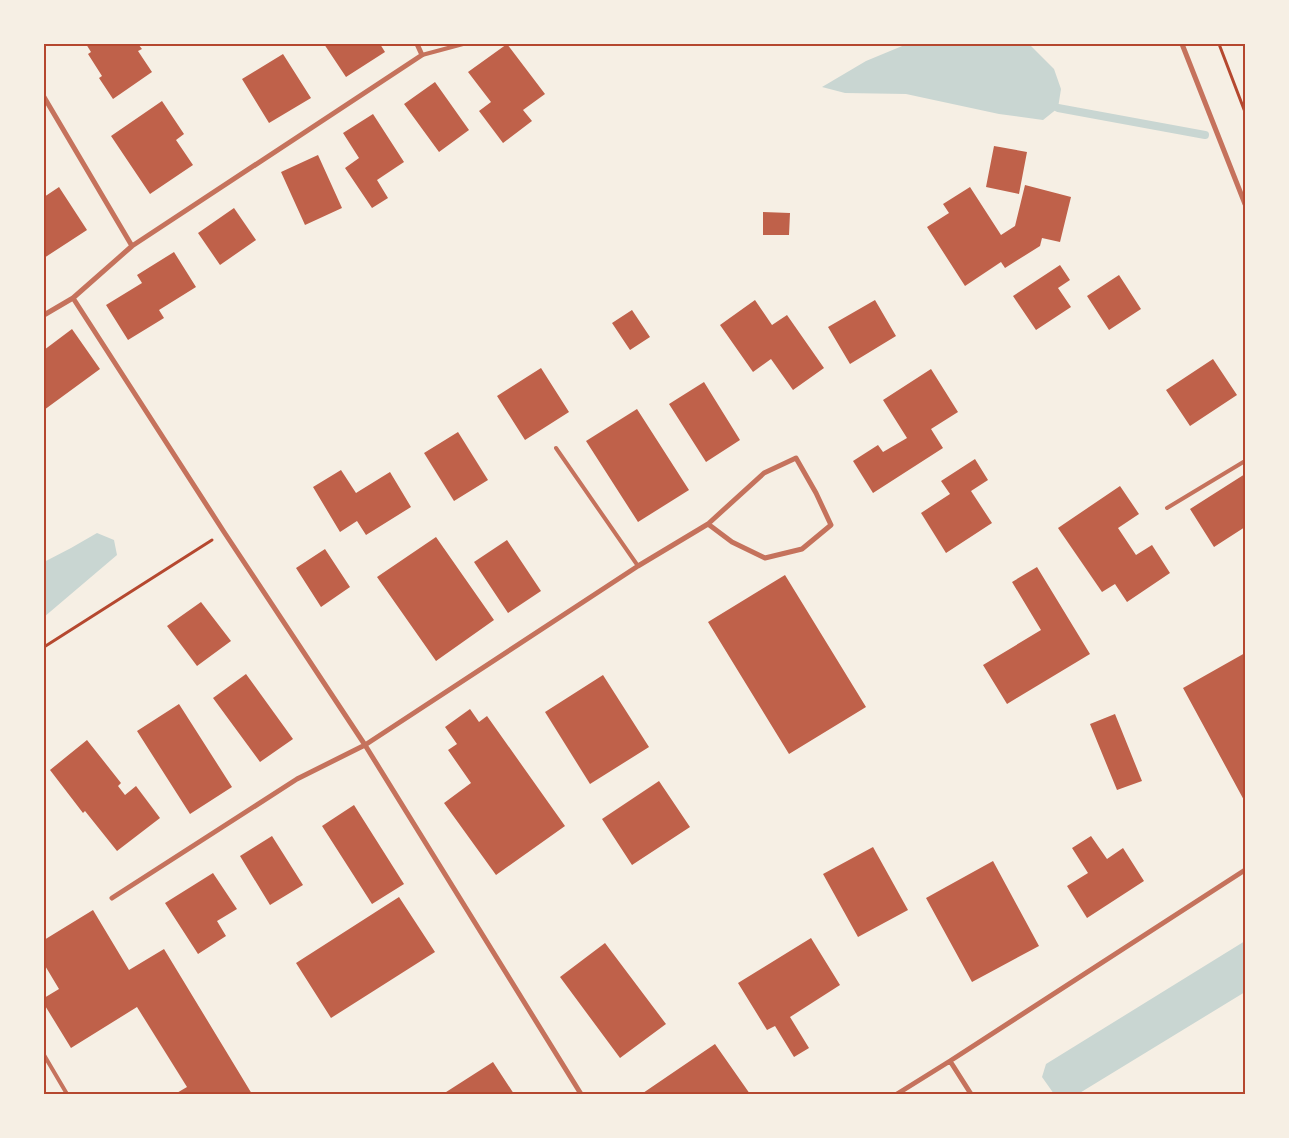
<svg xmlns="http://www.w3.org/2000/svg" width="1289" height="1138" font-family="'IBM Plex Serif',serif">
	<rect width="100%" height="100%" fill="#f6efe4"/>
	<path fill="#c9d6d2" d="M 907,44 L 1029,44 L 1054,69 L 1061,89 L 1058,108 L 1043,120 L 999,114 L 906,94 L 845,93 L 822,87 L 866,61 Z
		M 97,533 L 114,540 L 117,555 L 44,617 L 44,562 L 71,548 Z
		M 1245,941 L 1245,992 L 1078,1094 L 1054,1094 L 1042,1077 L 1046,1064 Z"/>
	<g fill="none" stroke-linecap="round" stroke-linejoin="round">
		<path stroke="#c9d6d2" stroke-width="8" d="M 1058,108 L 1205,135"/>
	</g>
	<path fill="#bf614a" d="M 86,44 L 138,44 L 142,49 L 138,51 L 152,72 L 113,99 L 99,78 L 102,76 L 88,54 L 91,52 Z
		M 324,44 L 380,44 L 385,52 L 346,77 Z
		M 507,44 L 545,94 L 523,110 L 532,121 L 503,143 L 479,111 L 491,102 L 468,72 Z
		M 283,54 L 311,98 L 269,123 L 242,79 Z
		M 435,82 L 469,130 L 439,152 L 404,104 Z
		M 162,101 L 184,134 L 176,140 L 193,165 L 150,194 L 111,136 Z
		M 373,114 L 404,162 L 377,180 L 388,198 L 372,208 L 345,168 L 359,158 L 343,133 Z
		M 994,146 L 1027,152 L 1019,194 L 986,187 Z
		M 318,155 L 342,208 L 305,225 L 281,172 Z
		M 1025,185 L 1071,197 L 1060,242 L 1042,238 L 1040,246 L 1005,268 L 1001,262 L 965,286 L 927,227 L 949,213 L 943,204 L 970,187 L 1001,235 L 1015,226 Z
		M 59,187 L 87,230 L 44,258 L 44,197 Z
		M 234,208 L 256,240 L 220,265 L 198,233 Z
		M 763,212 L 790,213 L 789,235 L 763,235 Z
		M 174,252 L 196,287 L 159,310 L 164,318 L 128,340 L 106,305 L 142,283 L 137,275 Z
		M 1060,265 L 1070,280 L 1058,288 L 1071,307 L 1036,330 L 1013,296 Z
		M 1119,275 L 1141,309 L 1109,330 L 1087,296 Z
		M 755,300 L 772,325 L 787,315 L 824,368 L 793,390 L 771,359 L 753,372 L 720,325 Z
		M 875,300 L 896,336 L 850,364 L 828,327 Z
		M 632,310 L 650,337 L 630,350 L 612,323 Z
		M 72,329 L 100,369 L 44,410 L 44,350 Z
		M 1213,359 L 1237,395 L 1190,426 L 1166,390 Z
		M 541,368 L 569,412 L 525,440 L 497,396 Z
		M 931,369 L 958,412 L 931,429 L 943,448 L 873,493 L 853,461 L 878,445 L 883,452 L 907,438 L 883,400 Z
		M 704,382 L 740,440 L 706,462 L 669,404 Z
		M 637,409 L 689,490 L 638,522 L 586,441 Z
		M 458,432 L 488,480 L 454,501 L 424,453 Z
		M 975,459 L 988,480 L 971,491 L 992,523 L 946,553 L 921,513 L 950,494 L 941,481 Z
		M 341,470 L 356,493 L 390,472 L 411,507 L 366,535 L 357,521 L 340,532 L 313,487 Z
		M 1245,474 L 1245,527 L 1214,547 L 1190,509 Z
		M 1120,486 L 1139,514 L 1118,528 L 1136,555 L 1152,545 L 1170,573 L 1127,602 L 1115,584 L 1102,592 L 1058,528 Z
		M 436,537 L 494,620 L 436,661 L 377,577 Z
		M 507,540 L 541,591 L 508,613 L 474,562 Z
		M 325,549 L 350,587 L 321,607 L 296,568 Z
		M 1037,567 L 1090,654 L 1007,704 L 983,665 L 1041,630 L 1012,582 Z
		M 785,575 L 866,707 L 789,754 L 708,622 Z
		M 201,602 L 231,641 L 197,666 L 167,626 Z
		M 1245,653 L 1245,802 L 1183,688 Z
		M 246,674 L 293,739 L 260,762 L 213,698 Z
		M 603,675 L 649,747 L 590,784 L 545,712 Z
		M 179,704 L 232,787 L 190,814 L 137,731 Z
		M 470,709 L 479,722 L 487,716 L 565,826 L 496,875 L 444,803 L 471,783 L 448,750 L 457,744 L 445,727 Z
		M 1115,714 L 1142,781 L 1117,790 L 1090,724 Z
		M 87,740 L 121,783 L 118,786 L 125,795 L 136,786 L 160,818 L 117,851 L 85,811 L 83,813 L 50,770 Z
		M 659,781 L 690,827 L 632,865 L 602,819 Z
		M 354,805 L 404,884 L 372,904 L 322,826 Z
		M 272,836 L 303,885 L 270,905 L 240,856 Z
		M 1091,836 L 1107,859 L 1123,848 L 1144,881 L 1087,918 L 1067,886 L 1088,873 L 1072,848 Z
		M 873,847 L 908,910 L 858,937 L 823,874 Z
		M 993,861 L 1039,946 L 972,982 L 926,898 Z
		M 213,873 L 237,909 L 217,921 L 226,936 L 198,954 L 165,903 Z
		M 399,897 L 435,952 L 331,1018 L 296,963 Z
		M 93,910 L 129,970 L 164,949 L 252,1094 L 175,1094 L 187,1087 L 137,1007 L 71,1048 L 44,1004 L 44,998 L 59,989 L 44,964 L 44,940 Z
		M 811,938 L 840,985 L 790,1017 L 809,1048 L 794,1057 L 775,1026 L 767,1030 L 738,983 Z
		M 605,943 L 666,1024 L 620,1058 L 560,977 Z
		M 715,1044 L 750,1094 L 644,1094 L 643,1093 Z
		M 493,1062 L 514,1094 L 443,1094 Z"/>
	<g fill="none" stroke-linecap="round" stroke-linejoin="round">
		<path stroke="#b5482f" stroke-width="3" d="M 1219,44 L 1245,112
			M 44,647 L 212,540"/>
		<path stroke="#c5725c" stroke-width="4" d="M 422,55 L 463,44
			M 556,448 L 638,566
			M 1167,508 L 1245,461
			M 44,1055 L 67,1094"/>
		<path stroke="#c5725c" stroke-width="5" d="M 1182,44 L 1245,204
			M 44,97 L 132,246 L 73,298 L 224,532 L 365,745 L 581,1094
			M 132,246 L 422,55 L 417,44
			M 44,315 L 73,298
			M 112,898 L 297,779 L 365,745 L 638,566 L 708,524 L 732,542 L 765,558 L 802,549 L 831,525 L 816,493 L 796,458 L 764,473 L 708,524
			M 950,1061 L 971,1094
			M 897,1094 L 950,1061 L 1245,870"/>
	</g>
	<rect width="1289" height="1138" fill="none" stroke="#f6efe4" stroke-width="90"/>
	<rect x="45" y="45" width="1199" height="1048" fill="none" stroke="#b5482f" stroke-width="2"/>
</svg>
